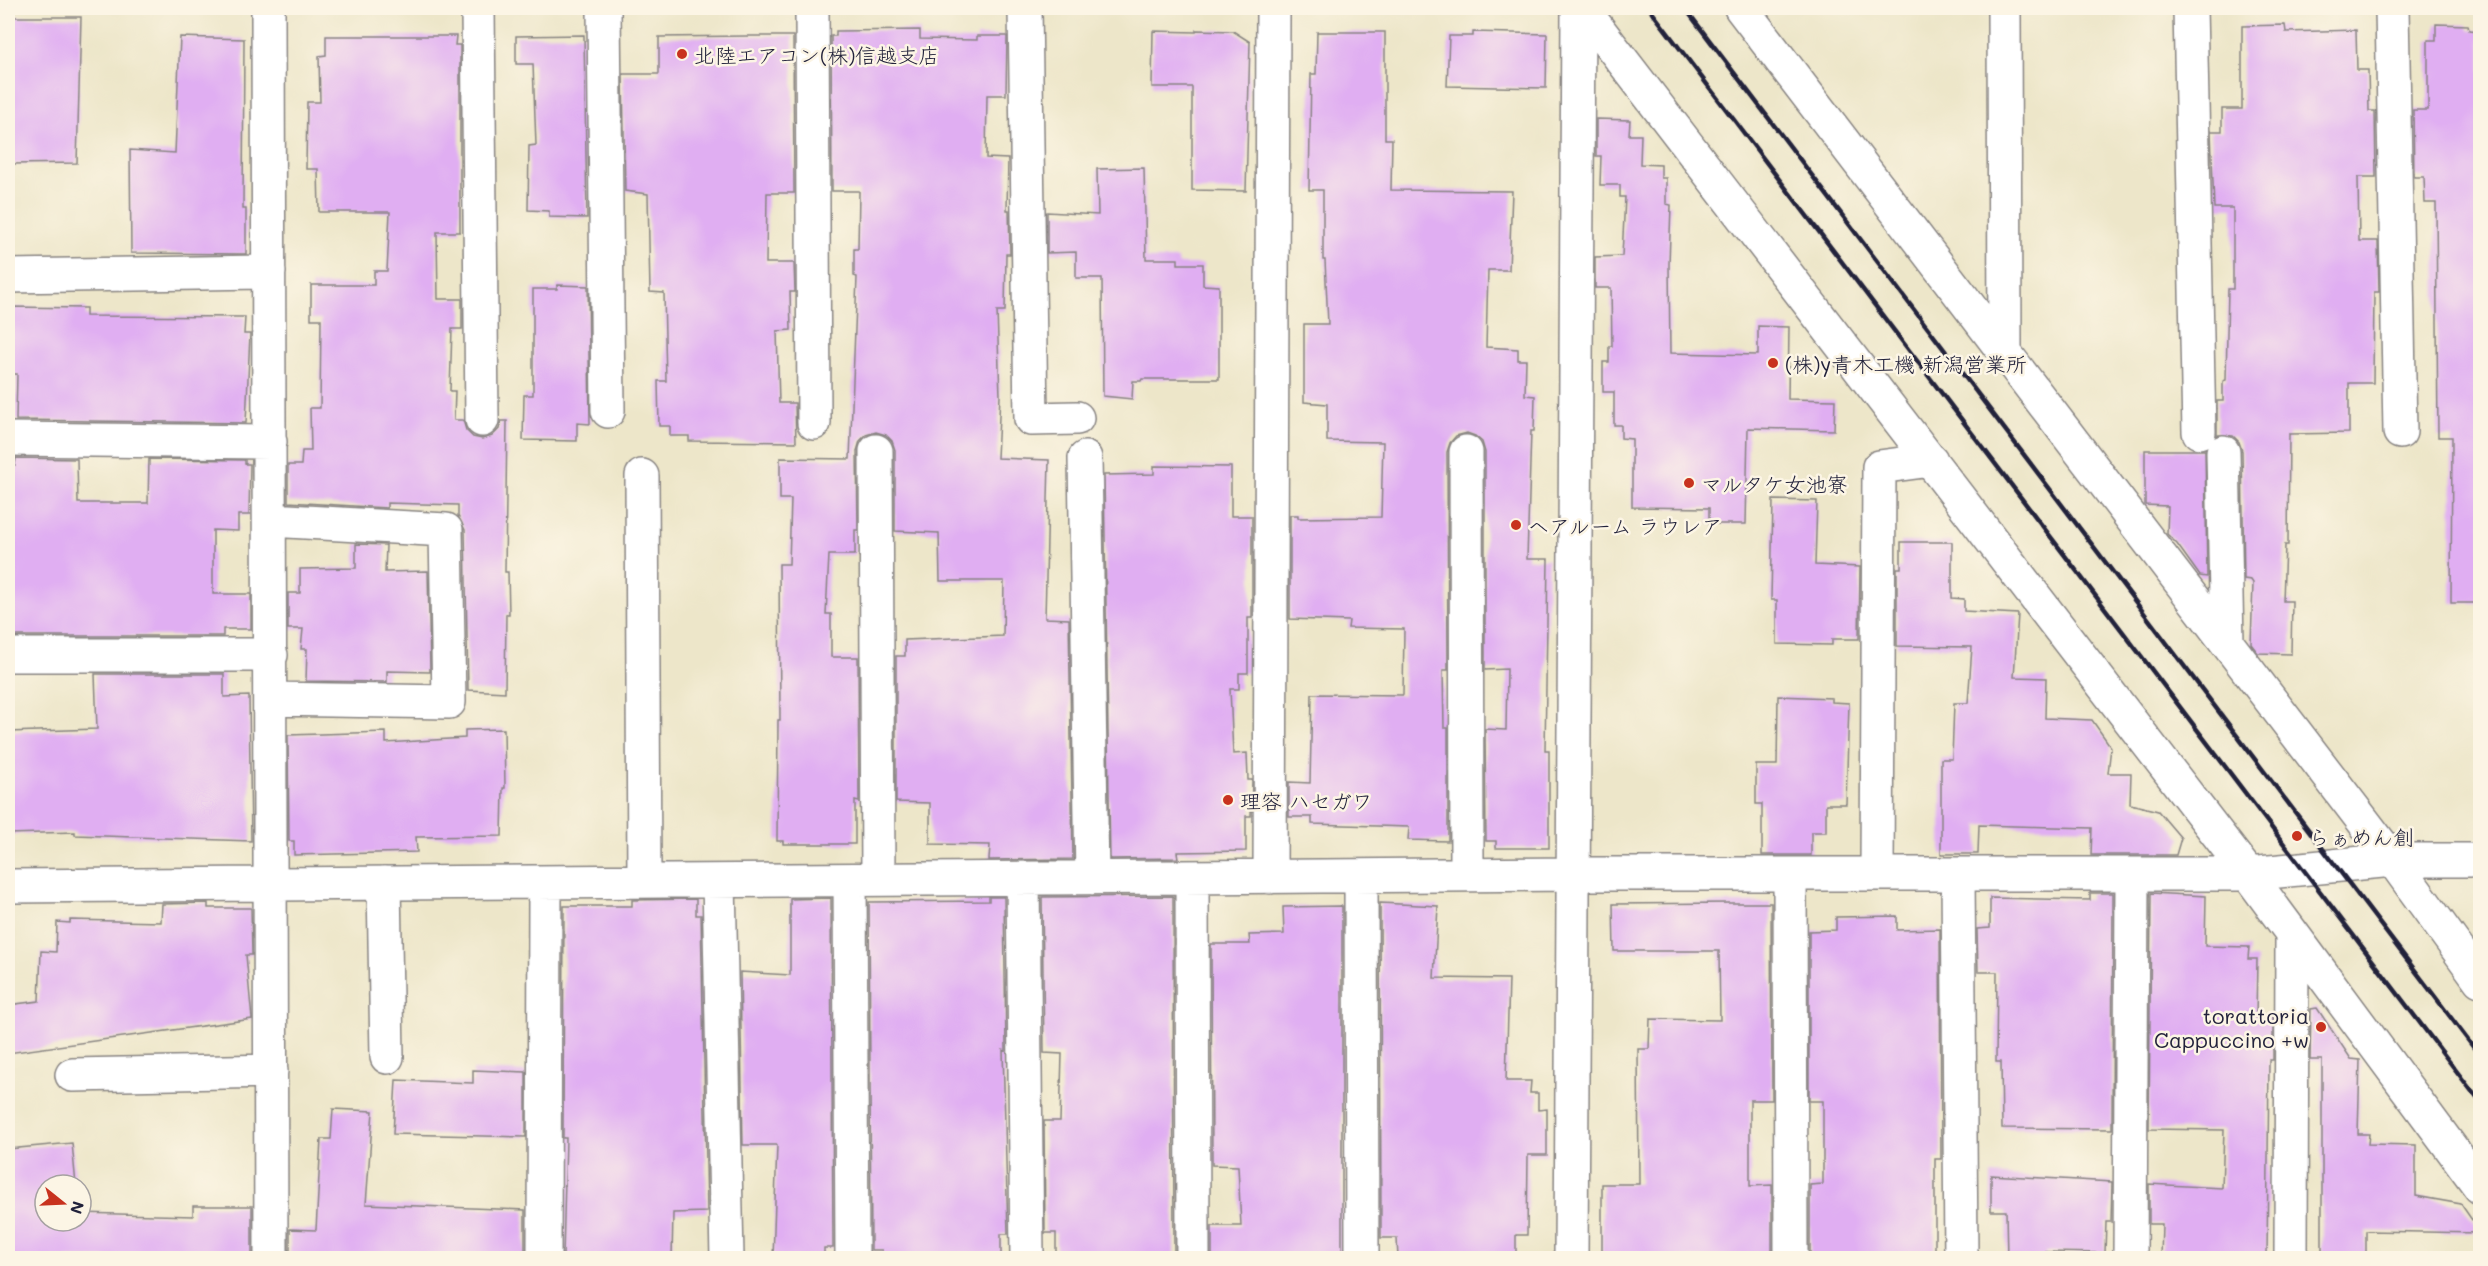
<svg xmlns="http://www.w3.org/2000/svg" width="2488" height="1266" font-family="Mali,'Klee One',sans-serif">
	<rect width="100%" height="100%" fill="#fcf5e5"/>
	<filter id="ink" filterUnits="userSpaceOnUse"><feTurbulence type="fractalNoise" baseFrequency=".0167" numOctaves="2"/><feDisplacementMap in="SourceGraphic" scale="12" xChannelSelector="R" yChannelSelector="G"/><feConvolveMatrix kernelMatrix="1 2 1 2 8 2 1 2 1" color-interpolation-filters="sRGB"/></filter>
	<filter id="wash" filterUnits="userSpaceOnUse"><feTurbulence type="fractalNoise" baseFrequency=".008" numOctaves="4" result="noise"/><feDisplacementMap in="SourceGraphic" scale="24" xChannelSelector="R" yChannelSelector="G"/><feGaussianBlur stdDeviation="1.35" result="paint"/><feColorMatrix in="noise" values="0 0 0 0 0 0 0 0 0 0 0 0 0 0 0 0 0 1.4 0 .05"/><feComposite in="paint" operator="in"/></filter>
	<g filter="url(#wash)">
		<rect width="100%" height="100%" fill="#ede6c9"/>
		<g id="blocks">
			<path fill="#e0aef2" d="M 8,17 L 81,17 L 77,163 L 11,164 Z
				M 2436,24 L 2468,25 L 2469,30 L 2481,31 L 2481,603 L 2451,603 L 2452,437 L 2438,437 L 2436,203 L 2425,203 L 2424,177 L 2414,177 L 2413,110 L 2428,110 L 2428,40 L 2436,40 Z
				M 2285,25 L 2286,32 L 2356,30 L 2357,70 L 2368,70 L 2369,111 L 2375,111 L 2376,177 L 2358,177 L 2359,241 L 2378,241 L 2379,292 L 2374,292 L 2373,383 L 2349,383 L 2349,433 L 2289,434 L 2288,545 L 2285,545 L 2283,601 L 2292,601 L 2291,654 L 2258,653 L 2251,644 L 2253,583 L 2251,580 L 2244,579 L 2242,451 L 2239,442 L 2233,436 L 2217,435 L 2217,401 L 2223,401 L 2223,381 L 2226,380 L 2228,289 L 2233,289 L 2233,208 L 2214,208 L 2211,131 L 2222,131 L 2222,109 L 2242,109 L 2242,26 Z
				M 920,30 L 920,39 L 977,40 L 977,36 L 1007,36 L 1006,95 L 987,95 L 986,158 L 1008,159 L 1007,210 L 1009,210 L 1010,254 L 1006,254 L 1005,311 L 997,311 L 1000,396 L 997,458 L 1049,460 L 1045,618 L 1069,619 L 1073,859 L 989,860 L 990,845 L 930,844 L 930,803 L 896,802 L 896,656 L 905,656 L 905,640 L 1003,636 L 1004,581 L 940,581 L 939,533 L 895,531 L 895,450 L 892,441 L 886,435 L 876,432 L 866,435 L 860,441 L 857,451 L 858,530 L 855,530 L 855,555 L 829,555 L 826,614 L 831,614 L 831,657 L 858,657 L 859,802 L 855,801 L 855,844 L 783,844 L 783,841 L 777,841 L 778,720 L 780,720 L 779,564 L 789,564 L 791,499 L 780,499 L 780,458 L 850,459 L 857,277 L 854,276 L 854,249 L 858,249 L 859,191 L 832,191 L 831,36 L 836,36 L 836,31 Z
				M 1196,30 L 1233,31 L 1250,42 L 1246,191 L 1192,190 L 1192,87 L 1152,87 L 1153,31 L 1196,32 Z
				M 1317,32 L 1385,32 L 1385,139 L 1392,139 L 1391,190 L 1512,191 L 1509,270 L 1488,270 L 1486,347 L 1518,349 L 1518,360 L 1526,360 L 1525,395 L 1535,396 L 1534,431 L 1531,431 L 1527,559 L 1548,559 L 1545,750 L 1549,750 L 1549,848 L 1496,848 L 1496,841 L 1486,841 L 1485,729 L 1506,730 L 1507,669 L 1485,670 L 1485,452 L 1482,442 L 1475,436 L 1467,433 L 1456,436 L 1450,443 L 1447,452 L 1448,670 L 1443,670 L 1444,728 L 1448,728 L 1448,841 L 1408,840 L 1409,827 L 1312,824 L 1312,817 L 1289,817 L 1289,782 L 1310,783 L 1312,694 L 1403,695 L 1404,629 L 1348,628 L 1349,621 L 1290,619 L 1290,515 L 1298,515 L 1298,518 L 1381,517 L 1383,442 L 1327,441 L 1327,404 L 1304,402 L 1304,324 L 1328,324 L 1325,260 L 1323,260 L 1323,190 L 1309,190 L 1311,74 L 1316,74 Z
				M 1473,32 L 1547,34 L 1546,88 L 1447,86 L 1449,36 L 1473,36 Z
				M 584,35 L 587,218 L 549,217 L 549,211 L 528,210 L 529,146 L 536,145 L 533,64 L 516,64 L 516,36 Z
				M 326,36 L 456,36 L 455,45 L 460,45 L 460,232 L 437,232 L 438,299 L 462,299 L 462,329 L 452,329 L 450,391 L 455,391 L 454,420 L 463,420 L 466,430 L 473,437 L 482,439 L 492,436 L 499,429 L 501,421 L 507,421 L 505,572 L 508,572 L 509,614 L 506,614 L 505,692 L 468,690 L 465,530 L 458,516 L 458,505 L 387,503 L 387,508 L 288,502 L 288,465 L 301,465 L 302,451 L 311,451 L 310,408 L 320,408 L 321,319 L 311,319 L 311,285 L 374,285 L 374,271 L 387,271 L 390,212 L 319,212 L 318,169 L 306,169 L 307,102 L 320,102 L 319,56 L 326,55 Z
				M 747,36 L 793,36 L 794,193 L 767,193 L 766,263 L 794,263 L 795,292 L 790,292 L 791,330 L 777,331 L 779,403 L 795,403 L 796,442 L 689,441 L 689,436 L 670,436 L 670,426 L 659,426 L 658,381 L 666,381 L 664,293 L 650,292 L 648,194 L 625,191 L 623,74 L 659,74 L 659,37 Z
				M 180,37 L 244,39 L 243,209 L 246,209 L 246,254 L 131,253 L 130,150 L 175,153 Z
				M 1596,119 L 1630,120 L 1629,135 L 1641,135 L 1640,164 L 1661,165 L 1661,178 L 1666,178 L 1666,204 L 1671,205 L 1669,264 L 1670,353 L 1758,355 L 1758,326 L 1789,327 L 1788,399 L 1835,400 L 1834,430 L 1748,428 L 1746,524 L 1709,524 L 1709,508 L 1632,507 L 1632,439 L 1621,438 L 1621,425 L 1614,425 L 1614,392 L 1603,392 L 1603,362 L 1609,362 L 1609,346 L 1612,346 L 1611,288 L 1595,288 L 1595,257 L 1622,256 L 1625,197 L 1620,197 L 1620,185 L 1600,185 L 1601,156 L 1596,156 Z
				M 1144,168 L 1146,259 L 1178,259 L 1178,264 L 1203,264 L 1203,285 L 1219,286 L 1219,379 L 1142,379 L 1141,381 L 1133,381 L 1132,399 L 1103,396 L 1102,278 L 1076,278 L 1076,252 L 1047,253 L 1047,212 L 1098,215 L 1097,169 Z
				M 557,285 L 588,286 L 590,424 L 577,423 L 577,441 L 523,440 L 524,395 L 533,395 L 533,289 L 557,289 Z
				M 8,307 L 86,308 L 86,316 L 245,317 L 244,334 L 250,334 L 246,423 L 16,420 L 17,374 L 8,374 Z
				M 2145,450 L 2205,450 L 2207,577 L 2200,576 L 2177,544 L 2167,534 L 2168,506 L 2145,505 Z
				M 16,458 L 77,459 L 78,503 L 148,503 L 149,459 L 245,460 L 245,464 L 250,464 L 249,515 L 238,515 L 238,531 L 213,530 L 213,594 L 251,594 L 251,629 L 223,629 L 223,636 L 8,636 L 8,465 L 15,465 Z
				M 1154,466 L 1231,467 L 1231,516 L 1252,516 L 1252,618 L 1248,618 L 1248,673 L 1239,673 L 1239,689 L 1230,689 L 1233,754 L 1247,753 L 1248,780 L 1252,780 L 1251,816 L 1246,816 L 1246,851 L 1177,852 L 1178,858 L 1110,859 L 1104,475 L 1154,474 Z
				M 1773,500 L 1817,501 L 1815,565 L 1860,567 L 1859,639 L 1832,639 L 1832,645 L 1777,644 L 1777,600 L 1771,600 Z
				M 1901,542 L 1952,542 L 1952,598 L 1964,599 L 1964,611 L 2018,614 L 2014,677 L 2046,678 L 2045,718 L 2092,720 L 2111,747 L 2108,773 L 2131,773 L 2130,804 L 2158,811 L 2181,838 L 2176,855 L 2091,855 L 2092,828 L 1979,825 L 1978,854 L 1941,854 L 1941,759 L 1952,759 L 1954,703 L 1968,703 L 1972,647 L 1897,646 L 1897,568 L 1901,568 Z
				M 356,544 L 386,545 L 385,572 L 428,571 L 430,672 L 387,671 L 387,682 L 306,681 L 307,649 L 301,649 L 303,629 L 288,629 L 288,593 L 300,593 L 300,569 L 356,568 Z
				M 95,674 L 224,674 L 224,697 L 249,696 L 251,841 L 75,835 L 75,832 L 8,834 L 8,732 L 97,729 Z
				M 1778,696 L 1832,698 L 1832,702 L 1849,703 L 1846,804 L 1826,804 L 1826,832 L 1811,832 L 1811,855 L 1762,855 L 1762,804 L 1756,804 L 1756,765 L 1777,765 Z
				M 504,729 L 505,788 L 503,788 L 502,836 L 416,837 L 417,852 L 294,855 L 294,841 L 289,841 L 288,735 L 386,732 L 386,743 L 465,738 L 465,730 Z
				M 2090,893 L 2113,893 L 2112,1129 L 2002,1128 L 2001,1062 L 1996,1062 L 1997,972 L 1978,972 L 1977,929 L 1990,928 L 1990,898 L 2090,900 Z
				M 2151,893 L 2206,896 L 2205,946 L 2249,947 L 2248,959 L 2257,959 L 2256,1018 L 2273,1015 L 2273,1060 L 2269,1060 L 2267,1258 L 2161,1258 L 2162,1224 L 2149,1224 L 2149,1184 L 2222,1188 L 2224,1130 L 2149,1129 Z
				M 1173,896 L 1174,1258 L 1056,1257 L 1056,1233 L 1045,1233 L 1044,1121 L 1060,1121 L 1062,1054 L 1044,1053 L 1042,897 Z
				M 989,897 L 1004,897 L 1006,1051 L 1003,1050 L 1008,1234 L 1001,1234 L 1001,1258 L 882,1258 L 882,1250 L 871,1250 L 869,902 L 989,901 Z
				M 831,898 L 833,1248 L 824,1248 L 824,1258 L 773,1258 L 777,1145 L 743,1145 L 740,972 L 790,975 L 790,899 Z
				M 696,899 L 696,915 L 701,915 L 707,1212 L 673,1213 L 672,1258 L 563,1258 L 566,1138 L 563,1138 L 564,906 L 632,906 L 632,900 Z
				M 208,903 L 208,908 L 251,908 L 252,955 L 246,955 L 252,1019 L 8,1053 L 8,1005 L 39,1001 L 41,951 L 56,952 L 57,922 L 70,923 L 70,920 L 161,922 L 162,904 Z
				M 1380,903 L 1438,906 L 1434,978 L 1509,979 L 1506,1081 L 1531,1081 L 1530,1093 L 1538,1093 L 1538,1110 L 1547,1109 L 1547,1155 L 1528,1155 L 1527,1235 L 1516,1235 L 1516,1258 L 1398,1258 L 1397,1238 L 1381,1238 Z
				M 1731,903 L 1771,903 L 1772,1100 L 1750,1100 L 1750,1186 L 1772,1185 L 1772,1258 L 1602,1258 L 1602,1184 L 1639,1184 L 1638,1049 L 1649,1049 L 1650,1019 L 1720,1020 L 1719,951 L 1614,951 L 1613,904 Z
				M 1342,906 L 1342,1258 L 1212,1258 L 1212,1226 L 1241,1226 L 1238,1166 L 1212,1165 L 1211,944 L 1250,944 L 1249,935 L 1284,934 L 1283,907 Z
				M 1897,916 L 1897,930 L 1940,929 L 1941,1159 L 1935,1159 L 1935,1258 L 1810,1258 L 1810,1185 L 1823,1184 L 1823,1101 L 1809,1101 L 1809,931 L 1836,930 L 1836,917 Z
				M 2317,1008 L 2351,1059 L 2360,1060 L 2358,1134 L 2369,1134 L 2368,1144 L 2416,1145 L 2416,1196 L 2461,1204 L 2481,1233 L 2366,1231 L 2366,1258 L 2322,1258 L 2322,1060 L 2310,1060 L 2311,1009 Z
				M 473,1070 L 526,1072 L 526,1137 L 393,1134 L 396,1080 L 473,1083 Z
				M 333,1109 L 373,1111 L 366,1204 L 525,1210 L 525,1258 L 290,1258 L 290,1229 L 316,1230 L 321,1139 L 331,1139 Z
				M 72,1143 L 76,1185 L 45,1185 L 45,1221 L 81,1221 L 81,1213 L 193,1216 L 193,1206 L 252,1206 L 252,1258 L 8,1258 L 8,1149 Z
				M 1991,1175 L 2112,1182 L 2111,1222 L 2106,1222 L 2105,1253 L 2045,1252 L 2046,1258 L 2007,1258 L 2006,1211 L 1991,1211 Z"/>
		</g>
	</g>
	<g filter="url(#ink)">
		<use href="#blocks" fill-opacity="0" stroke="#888482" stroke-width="1.5"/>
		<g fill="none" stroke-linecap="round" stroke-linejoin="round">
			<g stroke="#888482" stroke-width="36">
				<path id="street" d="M 268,8 L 271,1258
					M 478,8 L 482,420
					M 604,8 L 608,411
					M 812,8 L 814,423
					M 1025,8 L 1031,419 L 1077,418
					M 1582,8 L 2243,867 L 2480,1187
					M 1741,8 L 2393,860 L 2480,980
					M 2004,8 L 2005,353
					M 2190,8 L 2199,432
					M 2392,8 L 2400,432
					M 8,276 L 269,272
					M 8,439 L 270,442
					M 876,451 L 878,879
					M 1466,452 L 1467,875
					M 2223,452 L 2227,643
					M 1085,458 L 1092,878
					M 642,476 L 644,881
					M 270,520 L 446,530 L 449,702 L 271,699
					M 8,655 L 271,655
					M 1790,874 L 1791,1258
					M 1877,874 L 1879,467 L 1931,460
					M 1958,874 L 1961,1258
					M 2129,874 L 2132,883 L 2130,1258
					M 1361,876 L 1362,1258
					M 1192,877 L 1193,1258
					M 1270,877 L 1273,8
					M 1023,879 L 1027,1258
					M 850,880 L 852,1258
					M 719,881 L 727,1258
					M 384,883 L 387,1057
					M 8,886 L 1573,874 L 2248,874 L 2393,860 L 2480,860
					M 72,1075 L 271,1071
					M 544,1258 L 545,882
					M 1571,1258 L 1578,8
					M 2291,1258 L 2292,935"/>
			</g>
			<use href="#street" stroke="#fff" stroke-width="33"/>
			<path stroke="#22223b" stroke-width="4.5" d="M 1649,8 L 2480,1102
				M 1685,8 L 2480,1056"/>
		</g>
	</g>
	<g fill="#c8321e" stroke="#fcf5e5" stroke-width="2">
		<circle cx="682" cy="54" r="6"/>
		<circle cx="1773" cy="363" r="6"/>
		<circle cx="1689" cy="483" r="6"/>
		<circle cx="1516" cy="525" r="6"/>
		<circle cx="1228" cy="800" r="6"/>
		<circle cx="2297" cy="836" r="6"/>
		<circle cx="2321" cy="1027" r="6"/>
	</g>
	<g text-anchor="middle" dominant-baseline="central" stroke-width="5" stroke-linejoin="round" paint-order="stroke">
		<g font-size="21" fill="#22223b" stroke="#fcf5e5" text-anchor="start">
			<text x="694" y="54">北陸エアコン(株)信越支店</text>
			<text x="1785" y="363">(株)y青木工機 新潟営業所</text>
			<text x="1701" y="483">マルタケ女池寮</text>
			<text x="1528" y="525">ヘアルーム ラウレア</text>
			<text x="1240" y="800">理容 ハセガワ</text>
			<text x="2309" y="836">らぁめん創</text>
			<text x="2309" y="1015" text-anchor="end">torattoria<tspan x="2309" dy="24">Cappuccino +w</tspan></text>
		</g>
	</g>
	<rect width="2488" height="1266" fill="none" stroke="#fcf5e5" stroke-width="30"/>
	<g transform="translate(63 1203) rotate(108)"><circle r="28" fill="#fcf5e5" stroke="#a5a1a1" stroke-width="1.5"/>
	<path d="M0-4.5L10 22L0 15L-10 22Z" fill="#c8321e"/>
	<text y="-9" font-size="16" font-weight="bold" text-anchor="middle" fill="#22223b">N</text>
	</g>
</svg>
